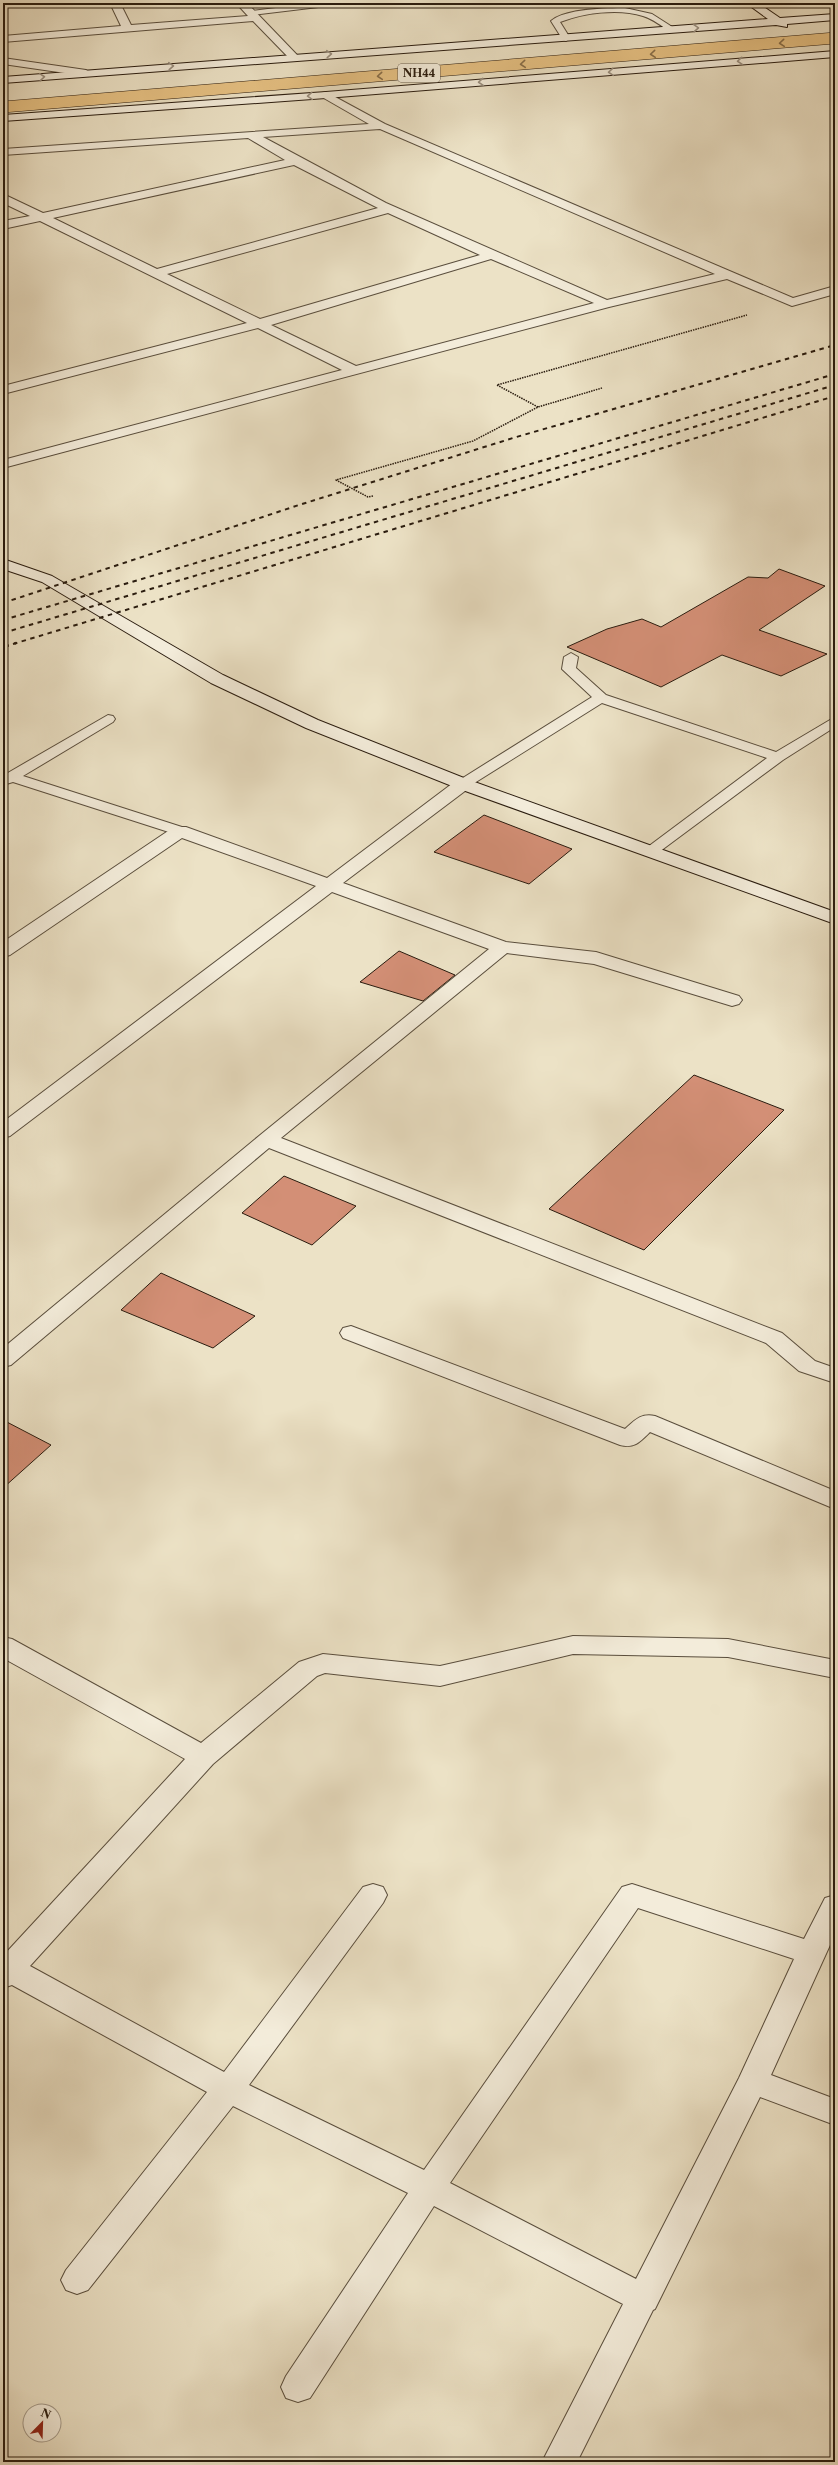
<svg xmlns="http://www.w3.org/2000/svg" width="838" height="2465" font-family="'Libre Caslon Text',serif">
	<rect width="100%" height="100%" fill="#ece2c6"/>
	<filter id="stains"><feTurbulence type="fractalNoise" baseFrequency=".005" numOctaves="4"/><feColorMatrix values="0 0 0 0 .2 0 0 0 0 .09 0 0 0 0 .02 0 0 0 .5 -.17"/></filter>
	<radialGradient id="worn" r=".72"><stop offset=".6" stop-color="#630" stop-opacity="0"/><stop offset="1" stop-color="#630" stop-opacity=".3"/></radialGradient>
	<path fill="#d38f76" stroke="#2a1c0f" d="M 779,569 L 825,586 L 759,630 L 827,654 L 781,676 L 722,655 L 661,687 L 567,647 L 607,629 L 642,619 L 661,627 L 748,577 L 768,578 Z
		M 484,815 L 572,849 L 529,884 L 434,852 Z
		M 399,951 L 455,975 L 423,1001 L 360,982 Z
		M 694,1075 L 784,1110 L 644,1250 L 549,1209 Z
		M 284,1176 L 356,1206 L 312,1245 L 242,1213 Z
		M 161,1273 L 255,1316 L 213,1348 L 121,1310 Z
		M 3,1420 L 51,1445 L 3,1488 Z"/>
	<g fill="none" stroke-linecap="round" stroke-linejoin="round">
		<g stroke="#5a4e3d" stroke-width="2">
			<path id="lane" d="M 315,3 L 339,3 L 335,5 L 252,15 L 248,13 L 252,11 Z
				M 625,8 L 652,14 L 677,30 L 670,32 C 662,26 653,19 643,16 C 618,8 584,13 560,22 L 570,38 L 566,41 L 563,40 L 551,21 C 564,9 607,8 625,8 Z
				M 571,653 L 578,657 L 576,668 L 606,695 L 776,752 L 835,717 L 835,727 L 783,760 L 655,855 L 645,855 L 643,852 L 645,849 L 767,758 L 602,703 L 468,787 L 458,787 L 456,784 L 458,781 L 592,697 L 562,669 L 564,657 Z
				M 108,715 L 113,716 L 115,719 L 113,722 L 23,776 L 185,828 L 187,831 L 185,834 L 175,834 L 13,782 L 3,785 L 3,776 L 6,774 Z"/>
		</g>
		<g stroke="#5a4e3d" stroke-width="2">
			<path id="street" d="M 110,3 L 120,3 L 131,25 L 248,16 L 236,3 L 247,3 L 299,57 L 294,60 L 290,59 L 253,21 L 3,42 L 3,36 L 121,26 Z
				M 3,58 L 86,70 L 91,73 L 86,76 L 3,64 Z
				M 326,92 L 385,124 L 793,298 L 835,286 L 835,294 L 792,306 L 727,279 L 609,307 L 3,468 L 3,460 L 342,370 L 258,328 L 3,394 L 3,386 L 247,323 L 40,221 L 3,229 L 3,221 L 30,216 L 3,203 L 3,194 L 43,213 L 285,160 L 248,138 L 3,155 L 3,149 L 369,124 L 322,97 L 322,93 ZM 380,129 L 715,274 L 607,300 L 386,203 L 263,137 ZM 294,165 L 378,208 L 157,269 L 53,218 ZM 388,213 L 480,255 L 260,319 L 167,274 ZM 491,259 L 594,303 L 356,366 L 271,325 Z
				M 463,779 L 469,780 L 472,784 L 469,788 L 343,883 L 506,942 L 596,952 L 739,996 L 742,1000 L 739,1004 L 732,1006 L 594,964 L 507,953 L 281,1138 L 782,1333 L 815,1361 L 835,1368 L 835,1383 L 799,1371 L 766,1343 L 269,1148 L 11,1365 L 3,1367 L 3,1348 L 259,1136 L 489,949 L 332,892 L 10,1136 L 3,1138 L 3,1122 L 316,886 L 182,838 L 10,955 L 3,957 L 3,942 L 174,827 L 186,827 L 327,878 L 457,780 Z
				M 351,1326 L 625,1429 C 635,1420 641,1413 655,1416 L 835,1491 L 835,1509 L 650,1432 C 640,1442 634,1449 620,1445 L 343,1338 L 340,1333 L 343,1328 Z
				M 573,1636 L 728,1639 L 835,1660 L 835,1678 L 728,1657 L 573,1654 L 440,1686 L 325,1673 L 317,1676 L 213,1764 L 30,1966 L 224,2072 L 363,1887 L 373,1884 L 383,1887 L 387,1895 L 383,1903 L 249,2085 L 424,2170 L 622,1887 L 632,1884 L 804,1939 L 825,1898 L 835,1895 L 835,1934 L 771,2075 L 835,2099 L 835,2125 L 760,2097 L 655,2309 L 653,2310 L 577,2462 L 542,2462 L 623,2304 L 434,2206 L 310,2398 L 298,2402 L 286,2398 L 281,2387 L 286,2376 L 408,2193 L 233,2106 L 88,2290 L 77,2294 L 66,2290 L 61,2280 L 66,2270 L 207,2092 L 12,1985 L 3,1988 L 3,1956 L 185,1759 L 3,1658 L 3,1637 L 12,1639 L 201,1743 L 299,1662 L 323,1654 L 440,1666 ZM 638,1908 L 794,1959 L 739,2078 L 636,2279 L 450,2183 Z"/>
		</g>
		<g stroke="#2a1c0f" stroke-width="2">
			<path id="secondary" d="M 746,3 L 758,3 L 780,18 L 835,14 L 835,20 L 787,24 L 787,27 L 776,25 L 3,83 L 3,77 L 768,19 Z
				M 835,51 L 835,57 L 326,98 L 3,121 L 3,115 L 326,92 Z
				M 3,559 L 52,576 L 223,675 L 318,720 L 469,780 L 835,912 L 835,924 L 457,788 L 306,728 L 211,683 L 42,582 L 3,569 Z"/>
		</g>
		<path stroke="#2a1c0f" stroke-width="1.5" stroke-dasharray="1.5 1" stroke-linecap="butt" d="M 538,407 L 497,385 L 747,315
			M 373,496 L 368,497 L 336,480 L 473,441 L 538,407 L 602,388"/>
		<use href="#lane" fill="#f3ecda" fill-rule="evenodd"/>
		<use href="#street" fill="#f3ecda" fill-rule="evenodd"/>
		<use href="#secondary" fill="#f3ecda" fill-rule="evenodd"/>
		<path stroke="#2a1c0f" stroke-width="2" stroke-dasharray="4.5 4.5" stroke-linecap="butt" d="M 3,603 L 299,505 L 513,438 L 835,345
			M 3,620 L 835,374
			M 3,633 L 835,385
			M 13,644 L 835,396"/>
		<path stroke="#2a1c0f" stroke-width="2.5" stroke-dasharray="6 6" stroke-linecap="butt" d="M 3,647 L 16,643"/>
		<g stroke="#2a1c0f" stroke-width="12" stroke-linecap="butt">
			<path id="highway-bridge" d="M 3,107 L 835,38"/>
		</g>
		<use href="#highway-bridge" stroke="#e6c183" stroke-width="11"/>
	</g>
	<defs><path id="oneway-chevron" d="M-2-3.5L2.5 0L-2 3.5" fill="none" stroke-width="1.6" stroke-linecap="round" stroke-linejoin="round"/></defs>
	<g stroke="#998e7f">
		<use href="#oneway-chevron" transform="translate(696 28) rotate(-4)"/>
		<use href="#oneway-chevron" transform="translate(329 54) rotate(-4)"/>
		<use href="#oneway-chevron" transform="translate(740 61) rotate(175)"/>
		<use href="#oneway-chevron" transform="translate(171 66) rotate(-4)"/>
		<use href="#oneway-chevron" transform="translate(611 72) rotate(175)"/>
		<use href="#oneway-chevron" transform="translate(42 77) rotate(-5)"/>
		<use href="#oneway-chevron" transform="translate(481 82) rotate(175)"/>
		<use href="#oneway-chevron" transform="translate(310 96) rotate(176)"/>
	</g>
	<g stroke="#886e49">
		<use href="#oneway-chevron" transform="translate(782 43) rotate(175)"/>
		<use href="#oneway-chevron" transform="translate(653 54) rotate(175)"/>
		<use href="#oneway-chevron" transform="translate(523 64) rotate(175)"/>
		<use href="#oneway-chevron" transform="translate(380 76) rotate(175)"/>
	</g>
	<g text-anchor="middle" dominant-baseline="central" stroke-width="3.5" stroke-linejoin="round" paint-order="stroke">
		<rect fill="#f3ecda" stroke="#665a4c" stroke-width="1" x="398" y="64" width="42" height="18" rx="3"/>
		<g font-size="11" font-weight="bold" fill="#2a1c0f">
			<text x="419" y="73">NH44</text>
		</g>
	</g>
	<rect width="838" height="2465" fill="none" stroke="#ece2c6" stroke-width="16"/>
	<rect x="4" y="4" width="830" height="2457" fill="none" stroke="#2a1c0f" stroke-width="2"/>
	<rect x="8" y="8" width="822" height="2449" fill="none" stroke="#2a1c0f"/>
	<g transform="translate(42 2423) rotate(23)"><circle r="19" fill="#f3ecda" stroke="#a39989"/>
	<path d="M0-3L7 15L0 10L-7 15Z" fill="#8f2418"/>
	<text y="-6" font-size="11" font-weight="bold" text-anchor="middle" fill="#2a1c0f">N</text>
	</g>
	<rect width="100%" height="100%" filter="url(#stains)"/>
	<rect width="100%" height="100%" fill="url(#worn)"/>
</svg>
